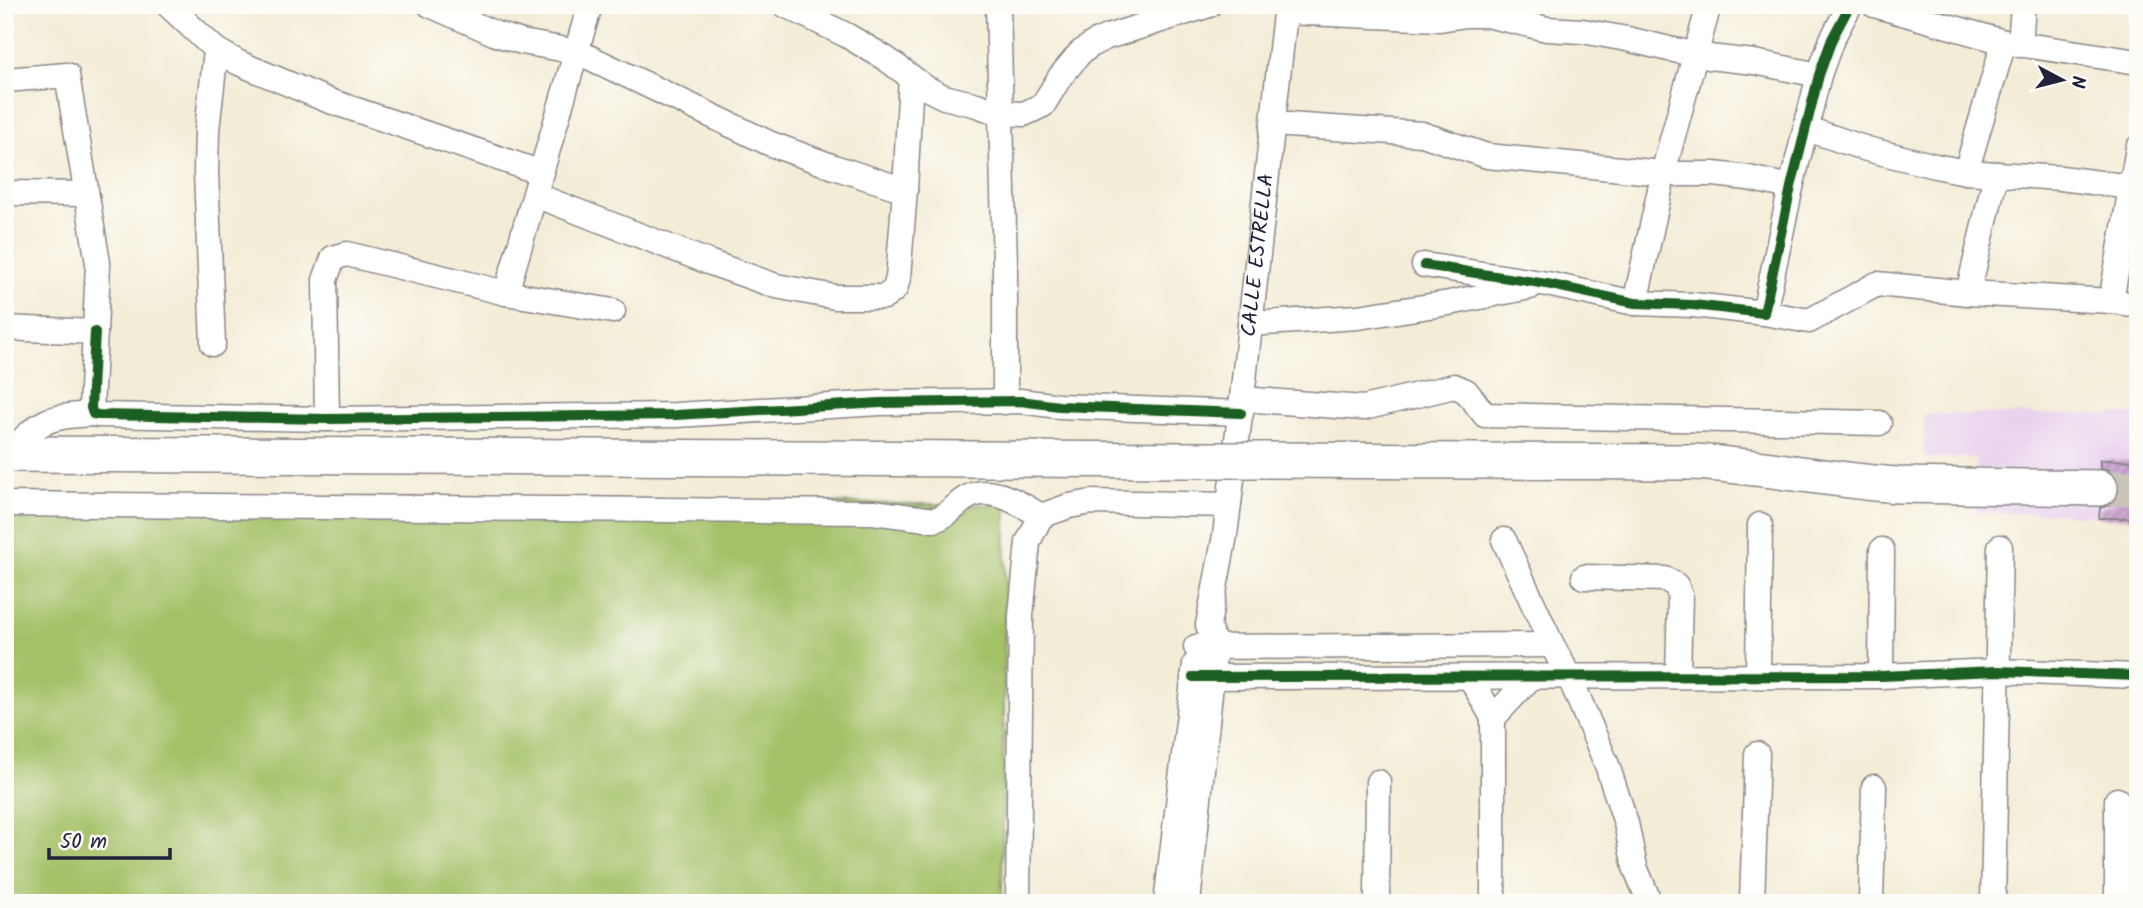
<svg xmlns="http://www.w3.org/2000/svg" width="2143" height="908" font-family="Kalam,sans-serif">
	<defs>
		<pattern id="building-hatch" width="6" height="6" patternUnits="userSpaceOnUse" patternTransform="scale(1.75)"><rect width="6" height="6" fill="#cda4d1"/><path d="M-1 1l2-2M0 6l6-6M5 7l2-2" fill="none" stroke="#a685ab"/></pattern>
	</defs>
	<rect width="100%" height="100%" fill="#fdfcf7"/>
	<filter id="ink" filterUnits="userSpaceOnUse"><feTurbulence type="fractalNoise" baseFrequency=".0143" numOctaves="2"/><feDisplacementMap in="SourceGraphic" scale="14" xChannelSelector="R" yChannelSelector="G"/><feConvolveMatrix kernelMatrix="1 2 1 2 8 2 1 2 1" color-interpolation-filters="sRGB"/></filter>
	<filter id="wash" filterUnits="userSpaceOnUse"><feTurbulence type="fractalNoise" baseFrequency=".00686" numOctaves="4" result="noise"/><feDisplacementMap in="SourceGraphic" scale="28" xChannelSelector="R" yChannelSelector="G"/><feGaussianBlur stdDeviation="1.57" result="paint"/><feColorMatrix in="noise" values="0 0 0 0 0 0 0 0 0 0 0 0 0 0 0 0 0 1.4 0 .05"/><feComposite in="paint" operator="in"/></filter>
	<g filter="url(#wash)">
		<rect width="100%" height="100%" fill="#f3ecd6"/>
		<path fill="#e9d2ee" d="M 1924,414 L 2138,414 L 2138,518 L 2095,518 L 2094,515 L 2069,515 L 2068,513 L 1976,513 L 1976,458 L 1924,458 Z"/>
		<path fill="#a4c168" stroke="#637252" stroke-width="2" d="M 5,495 L 1006,505 L 1002,903 L 5,903 Z"/>
		<g id="blocks">
			<path fill="url(#building-hatch)" d="M 2100,460 L 2138,461 L 2138,518 L 2099,518 L 2100,508 L 2110,505 L 2118,498 L 2120,489 L 2117,478 L 2110,470 L 2100,468 Z"/>
		</g>
	</g>
	<g filter="url(#ink)">
		<use href="#blocks" fill-opacity="0" stroke="#8a8788" stroke-width="2"/>
		<g fill="none" stroke-linecap="round" stroke-linejoin="round">
			<path stroke="#c9c4b7" stroke-width="35" stroke-dasharray="35 18" stroke-linecap="butt" d="M 2100,488 L 2138,488"/>
			<g stroke="#8a8788" stroke-width="27">
				<g id="minor">
					<path d="M 168,5 L 216,50 L 239,63 L 327,100 L 542,173"/>
					<path d="M 430,5 L 496,34 L 522,42 L 578,52 L 771,144 L 834,167 L 905,190"/>
					<path d="M 785,5 L 846,35 L 885,58 L 926,88 L 944,97 L 977,105 L 999,113 L 1024,114 L 1043,105 L 1060,77 L 1080,53 L 1094,43 L 1107,37 L 1209,5"/>
					<path d="M 998,5 L 1005,265 L 1005,402"/>
					<path d="M 1874,5 L 2004,42 L 2138,62"/>
					<path d="M 1285,12 L 1440,19 L 1466,15 L 1487,15 L 1547,29 L 1582,31 L 1627,39 L 1669,49 L 1709,57 L 1754,62 L 1819,75"/>
					<path d="M 2020,45 L 2023,5"/>
					<path d="M 5,80 L 67,75 L 98,263 L 95,332 L 5,328"/>
					<path d="M 1273,124 L 1422,134 L 1487,156 L 1673,174 L 1714,174 L 1748,178 L 1791,187"/>
					<path d="M 1807,129 L 1867,149 L 1935,166 L 1966,172 L 2061,178 L 2138,188"/>
					<path d="M 1966,172 L 2004,42"/>
					<path d="M 5,193 L 85,194"/>
					<path d="M 535,195 L 711,263 L 776,286 L 835,297 L 885,297 L 895,289 L 898,278 L 905,190 L 911,77"/>
					<path d="M 1424,265 L 1547,284 L 1635,303 L 1693,305 L 1764,313 L 1791,187 L 1819,75 L 1832,39 L 1850,5"/>
					<path d="M 506,293 L 590,5"/>
					<path d="M 1968,293 L 1996,174"/>
					<path d="M 2111,301 L 2138,148"/>
					<path d="M 1635,303 L 1667,158 L 1709,5"/>
					<path d="M 1764,313 L 1809,321 L 1877,284 L 1968,293 L 2111,301 L 2138,305"/>
					<path d="M 1250,324 L 1358,317 L 1449,303 L 1530,287"/>
					<path d="M 95,332 L 91,408 L 93,414 L 98,415 L 327,419 L 676,415 L 880,403 L 1020,401 L 1059,406 L 1241,413"/>
					<path d="M 213,344 L 206,172 L 207,130 L 216,50"/>
					<path d="M 1242,399 L 1364,408 L 1454,386 L 1466,391 L 1485,415 L 1879,423"/>
					<path d="M 327,419 L 325,280 L 333,258 L 347,254 L 506,293 L 613,311"/>
					<path d="M 8,454 C 42,420 44,417 93,414"/>
					<path d="M 5,504 L 873,512 L 934,520 C 946,517 953,508 962,501 C 987,481 1019,503 1041,516"/>
					<path d="M 1504,540 L 1552,645 L 1569,676 L 1607,765 L 1626,823 L 1635,867 L 1650,903"/>
					<path d="M 1584,577 L 1665,579 L 1676,585 L 1680,595 L 1678,675"/>
					<path d="M 1196,647 L 1552,645"/>
					<path d="M 1758,675 L 1760,525"/>
					<path d="M 1881,676 L 1882,550"/>
					<path d="M 1193,677 L 1881,676 L 1996,671 L 2138,676"/>
					<path d="M 1470,677 L 1493,718 L 1493,903"/>
					<path d="M 1493,718 L 1532,676"/>
					<path d="M 1018,903 L 1021,616 L 1028,542 L 1041,516 L 1069,506 L 1092,502 L 1229,505"/>
					<path d="M 1166,903 L 1195,664"/>
					<path id="s1" d="M 1188,903 L 1215,646 L 1208,625 L 1225,535 L 1239,424 L 1286,5"/>
					<path d="M 1377,903 L 1378,782"/>
					<path d="M 1752,903 L 1757,754"/>
					<path d="M 1871,903 L 1874,787"/>
					<path d="M 1993,903 L 2000,547"/>
					<path d="M 2117,903 L 2117,800"/>
				</g>
			</g>
			<g stroke="#8a8788" stroke-width="38">
				<path id="highway" d="M 5,454 L 1188,460
					M 1263,460 L 1693,462 C 1761,466 1829,480 1898,485 L 2100,488"/>
			</g>
			<use href="#minor" stroke="#fff" stroke-width="24"/>
			<use href="#highway" stroke="#fff" stroke-width="35"/>
			<g stroke="#8a8788" stroke-width="38" stroke-linecap="butt">
				<path id="highway-bridge" d="M 1188,460 L 1263,460"/>
			</g>
			<use href="#highway-bridge" stroke="#fff" stroke-width="35"/>
			<g stroke="#fdfcf7" stroke-width="15">
				<path id="cycleway" d="M 1424,265 L 1547,284 L 1635,303 L 1693,305 L 1764,313 L 1791,187 L 1819,75 L 1832,39 L 1850,5
					M 95,332 L 91,408 L 93,414 L 98,415 L 327,419 L 676,415 L 880,403 L 1020,401 L 1059,406 L 1241,413
					M 1193,677 L 1881,676 L 1996,671 L 2138,676"/>
			</g>
			<use href="#cycleway" stroke="#1b5e20" stroke-width="10"/>
		</g>
	</g>
	<g text-anchor="middle" dominant-baseline="central" stroke-width="7" stroke-linejoin="round" paint-order="stroke">
		<g font-size="21" fill="#22223b" stroke="#fdfcf7">
			<text stroke="none"><textPath href="#s1" startOffset="654">CALLE ESTRELLA</textPath></text>
		</g>
	</g>
	<rect width="2143" height="908" fill="none" stroke="#fdfcf7" stroke-width="28"/>
	<g transform="translate(2062 80) rotate(97)" stroke="#fdfcf7" stroke-width="5" paint-order="stroke">
	<path d="M0-5L12 26L0 18L-12 26Z" fill="#22223b"/>
	<text y="-10" font-size="19" font-weight="bold" text-anchor="middle" fill="#22223b">N</text>
	</g>
	<path d="M49 848v10h121v-10" fill="none" stroke="#22223b" stroke-width="3.5"/>
	<text x="60" y="848" font-size="21" fill="#22223b" stroke="#fdfcf7" stroke-width="5" paint-order="stroke">50 m</text>
</svg>
